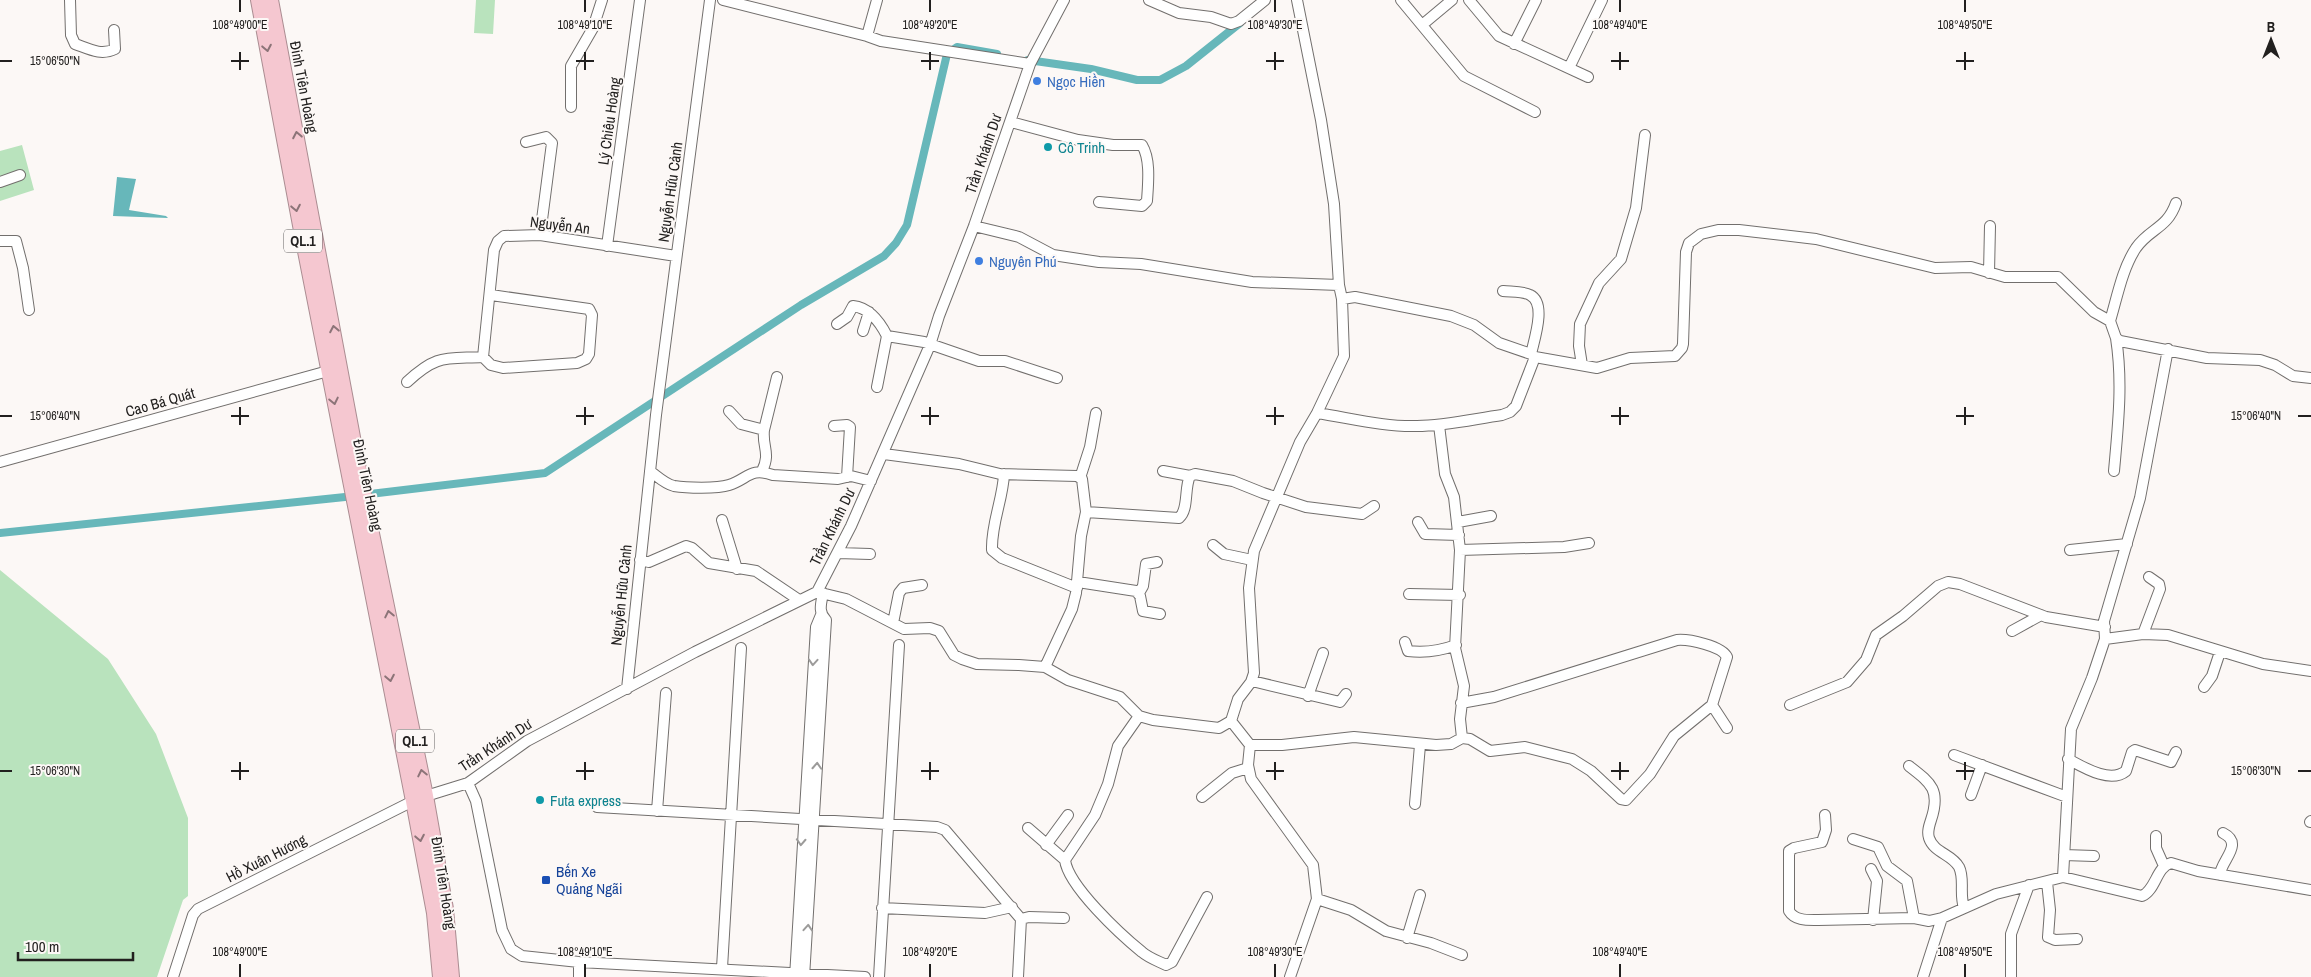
<svg xmlns="http://www.w3.org/2000/svg" width="2311" height="977" font-family="'Archivo Narrow',sans-serif">
	<rect width="100%" height="100%" fill="#fcf8f6"/>
	<path fill="#b9e3bd" d="M 476,0 L 495,0 L 493,34 L 474,33 Z
		M 22,145 L 34,190 L 0,201 L 0,151 Z
		M 0,570 L 108,659 L 156,734 L 188,818 L 188,896 L 183,900 L 157,977 L 0,977 Z"/>
	<path fill="#67b7ba" d="M 117,177 L 136,179 L 129,210 L 166,216 L 168,218 L 113,216 Z"/>
	<g fill="none" stroke-linecap="round" stroke-linejoin="round">
		<path stroke="#67b7ba" stroke-width="8" d="M 1028,60 L 1091,69 L 1137,80 L 1160,80 L 1186,66 L 1240,23
			M 0,533 L 345,497 L 545,473 L 801,305 L 884,256 L 896,243 L 907,225 L 947,54 L 957,47 L 997,54"/>
		<g stroke="#726f6d" stroke-width="12">
			<path id="minor" d="M 70,0 L 71,35 L 75,44 C 89,49 101,56 115,49 L 114,30
				M 723,0 L 867,36 L 881,41 L 1030,64
				M 1149,0 L 1179,13 L 1211,17 L 1231,24 L 1239,21 L 1265,0
				M 1401,0 L 1464,76 L 1535,112
				M 1469,0 L 1499,36 L 1588,77
				M 1422,25 L 1452,0
				M 867,36 L 877,0
				M 1514,44 L 1536,0
				M 1569,68 L 1602,0
				M 571,107 L 571,66 L 593,28 L 602,0
				M 1011,122 L 1078,140 L 1113,145 L 1142,145 C 1151,160 1148,184 1147,201 L 1142,206 L 1099,202
				M 526,142 L 546,137 L 552,143 L 540,235
				M 0,182 L 20,175
				M 974,226 L 1019,237 L 1053,255 L 1099,262 L 1141,264 L 1252,282 L 1339,285
				M 0,241 L 16,241 L 23,268 L 29,310
				M 607,246 L 640,0
				M 1989,273 L 1990,226
				M 1503,291 C 1511,292 1523,291 1530,295 C 1547,303 1534,340 1531,354
				M 1342,299 L 1355,297 L 1451,316 L 1474,325 L 1499,343 L 1531,354 L 1535,357 L 1597,368 L 1630,358 L 1675,356 L 1682,348 L 1683,344 L 1686,252 L 1689,243 L 1701,234 L 1718,230 L 1739,230 L 1816,239 L 1935,268 L 1971,267 L 2005,277 L 2058,277 L 2094,312 L 2110,321 L 2116,338 L 2120,341 L 2207,358 L 2260,360 L 2275,365 L 2293,376 L 2311,378
				M 2110,321 C 2117,298 2122,269 2136,248 C 2150,228 2167,229 2176,203
				M 837,324 L 847,317 L 853,306 C 870,308 880,322 887,336 L 924,342 L 979,361 L 1005,361 L 1057,378
				M 863,331 L 869,312
				M 483,357 L 494,250 L 498,241 L 504,236 L 540,235 L 676,256
				M 1582,365 L 1579,346 L 1580,324 L 1599,283 L 1621,259 L 1636,208 L 1645,135
				M 407,382 C 437,354 445,359 483,357 L 491,365 L 503,368 L 577,363 L 586,359 L 589,354 L 592,315 L 589,309 L 491,295
				M 877,387 L 887,336
				M 729,411 L 741,424 L 764,430
				M 1317,413 C 1350,418 1384,427 1417,426 C 1445,426 1474,419 1502,415 L 1510,412 L 1516,406 L 1535,357
				M 834,426 L 847,425 L 850,427 L 847,477
				M 884,454 L 959,464 L 1000,474 L 1077,476 L 1082,479 L 1086,512 L 1081,536 L 1076,593 L 1072,609 L 1045,667
				M 0,462 L 328,371
				M 650,471 C 657,476 665,484 674,486 C 686,488 717,489 729,485 C 748,479 750,467 773,475 L 838,479 L 851,476 L 871,481
				M 762,471 C 771,453 762,447 764,430 L 777,377
				M 1163,471 L 1190,476
				M 2114,471 C 2118,426 2123,383 2116,338
				M 1004,474 C 1003,499 991,524 992,550 L 1002,558 L 1077,588
				M 1080,478 L 1090,447 L 1096,413
				M 1086,512 L 1179,518 C 1189,510 1184,488 1190,476 L 1195,474 L 1233,481 L 1263,493 L 1306,507 L 1362,514 L 1374,506
				M 722,520 L 737,569
				M 1418,522 L 1425,534 L 1459,535
				M 1458,522 L 1491,516
				M 1213,545 L 1224,554 L 1252,560
				M 1460,550 L 1564,547 L 1589,543
				M 2070,550 L 2127,544
				M 838,553 L 870,554
				M 640,560 L 649,562 L 686,546 L 692,548 L 709,563 L 756,571 L 799,600
				M 1078,582 L 1136,591 L 1140,596 L 1143,611 L 1160,614
				M 817,592 L 846,599 L 904,629 L 930,628 L 939,631 L 954,655 L 962,659 L 977,664 L 1019,665 L 1045,667 L 1068,680 L 1120,697 L 1139,716 L 1153,720 L 1219,728 L 1231,721 L 1238,699 L 1251,682 L 1254,673 L 1249,588 L 1254,551 L 1300,442 L 1317,413 L 1344,356 L 1342,299 L 1339,285 L 1334,204 L 1321,120 L 1297,0
				M 1139,593 L 1143,586 L 1146,564 L 1157,562
				M 1409,594 L 1460,595
				M 893,623 L 899,593 L 903,588 L 922,585
				M 2012,631 L 2041,615
				M 2143,634 L 2160,589 L 2159,584 L 2149,577
				M 2105,639 L 2143,634 L 2168,635 L 2263,664 L 2311,671
				M 1405,642 L 1408,651 C 1425,653 1440,651 1456,645
				M 1252,681 L 1340,702 L 1346,694
				M 2204,687 L 2212,676 L 2220,652
				M 627,689 L 656,415 L 710,0
				M 1308,696 L 1323,653
				M 1461,703 L 1494,697 L 1677,640 C 1689,639 1722,646 1727,657 L 1712,705 L 1674,736 L 1650,774 L 1626,800 L 1621,799 L 1591,771 L 1572,759 L 1525,747 L 1490,751 L 1470,739 L 1462,738
				M 1712,705 L 1727,728
				M 1790,705 L 1847,682 L 1866,660 L 1876,635 L 1903,616 L 1938,586 L 1948,582 L 1960,584 L 2046,617 L 2105,627
				M 1231,721 L 1250,745 L 1248,765 L 1251,779 L 1313,865 L 1317,899 L 1290,977
				M 1250,745 L 1282,745 L 1354,737 L 1436,745 L 1451,744 L 1462,738 L 1460,719 L 1464,686 L 1455,648 L 1460,550 L 1454,497 L 1445,474 L 1439,425
				M 1954,755 L 2067,797
				M 2068,759 C 2083,767 2110,784 2126,771 L 2132,752 L 2135,750 L 2171,762 L 2176,752
				M 1909,766 C 1931,783 1941,790 1931,820 C 1929,826 1927,832 1929,838 C 1934,853 1952,854 1959,867 C 1965,879 1959,893 1964,908
				M 468,783 L 476,801 L 502,930 L 511,949 L 522,956 L 579,962 L 865,977
				M 1971,795 L 1982,765
				M 426,796 L 468,783 L 527,741 L 695,652 L 817,592 L 851,526 L 930,345 L 939,316 L 974,226 L 1030,64 L 1064,0
				M 1202,797 L 1232,773 L 1248,768
				M 1415,804 L 1420,745
				M 597,807 L 937,827 L 945,830 L 1021,919 L 1018,977
				M 657,811 L 666,693
				M 1825,815 L 1826,830 L 1822,842 L 1794,848 L 1789,851 L 1789,911 C 1795,921 1808,920 1818,920 L 1914,918 L 1929,921 L 1942,918
				M 2310,822 L 2311,821
				M 1028,828 L 1065,860 C 1068,886 1121,935 1142,952 C 1149,958 1158,961 1166,965 L 1172,962 L 1207,897
				M 2156,836 L 2156,848 L 2164,866
				M 1853,839 L 1878,847 L 1887,866 L 1907,881 L 1914,918
				M 1046,845 L 1068,815
				M 2064,855 L 2094,856
				M 1065,860 L 1095,815 L 1108,784 L 1118,746 L 1139,716
				M 1871,869 L 1877,881 L 1873,920
				M 2220,875 C 2220,861 2245,844 2223,833
				M 2063,877 L 2142,896 C 2156,890 2156,867 2171,863 L 2198,871 L 2311,890
				M 2047,882 L 2050,910 L 2048,937 L 2055,940 L 2077,939
				M 1317,899 L 1351,910 L 1386,931 L 1431,943 L 1462,955
				M 882,908 L 985,913 L 1012,907
				M 1021,919 L 1029,917 L 1064,918
				M 1407,938 L 1420,895
				M 722,968 L 741,648
				M 173,977 L 193,915 L 198,909 L 413,801
				M 579,977 L 579,962
				M 795,977 L 816,627 L 821,615
				M 804,977 L 826,620 C 818,612 821,604 823,593
				M 879,977 L 899,645
				M 1923,977 L 1942,918 L 1996,894 L 2063,877 L 2071,729 L 2092,678 L 2105,639 L 2104,621 L 2140,498 L 2168,349
				M 2011,977 L 2011,934 L 2029,885"/>
		</g>
		<g stroke="#ab8d92" stroke-width="16">
			<path id="highway" d="M 258,0 L 302,236 L 413,801 L 434,913 L 440,977
				M 271,0 L 361,480 L 426,796 L 446,909 L 452,977"/>
		</g>
		<use href="#minor" stroke="#fff" stroke-width="10"/>
		<use href="#highway" stroke="#f5c7d0" stroke-width="14"/>
	</g>
	<defs><path id="oneway-chevron" d="M-2-3.5L2.5 0L-2 3.5" fill="none" stroke-width="1.6" stroke-linecap="round" stroke-linejoin="round" transform="scale(1.25)"/></defs>
	<g stroke="#8c7478">
		<use href="#oneway-chevron" transform="translate(267 48) rotate(79)"/>
		<use href="#oneway-chevron" transform="translate(297 135) rotate(-101)"/>
		<use href="#oneway-chevron" transform="translate(296 208) rotate(79)"/>
		<use href="#oneway-chevron" transform="translate(334 329) rotate(-101)"/>
		<use href="#oneway-chevron" transform="translate(334 401) rotate(78)"/>
		<use href="#oneway-chevron" transform="translate(389 614) rotate(-102)"/>
		<use href="#oneway-chevron" transform="translate(390 678) rotate(79)"/>
		<use href="#oneway-chevron" transform="translate(422 773) rotate(-102)"/>
		<use href="#oneway-chevron" transform="translate(420 838) rotate(79)"/>
	</g>
	<g stroke="#9c9b9a">
		<use href="#oneway-chevron" transform="translate(813 662) rotate(94)"/>
		<use href="#oneway-chevron" transform="translate(817 766) rotate(-87)"/>
		<use href="#oneway-chevron" transform="translate(801 842) rotate(93)"/>
		<use href="#oneway-chevron" transform="translate(808 928) rotate(-86)"/>
	</g>
	<path fill="none" stroke="#22201f" stroke-width="2" d="M 240,0 L 240,12M 585,0 L 585,12M 930,0 L 930,12M 1275,0 L 1275,12M 1620,0 L 1620,12M 1965,0 L 1965,12M 240,52 L 240,70M 585,52 L 585,70M 930,52 L 930,70M 1275,52 L 1275,70M 1620,52 L 1620,70M 1965,52 L 1965,70M 0,61 L 12,61M 231,61 L 249,61M 576,61 L 594,61M 921,61 L 939,61M 1266,61 L 1284,61M 1611,61 L 1629,61M 1956,61 L 1974,61M 240,407 L 240,425M 585,407 L 585,425M 930,407 L 930,425M 1275,407 L 1275,425M 1620,407 L 1620,425M 1965,407 L 1965,425M 0,416 L 12,416M 231,416 L 249,416M 576,416 L 594,416M 921,416 L 939,416M 1266,416 L 1284,416M 1611,416 L 1629,416M 1956,416 L 1974,416M 2298,416 L 2311,416M 240,762 L 240,780M 585,762 L 585,780M 930,762 L 930,780M 1275,762 L 1275,780M 1620,762 L 1620,780M 1965,762 L 1965,780M 0,771 L 12,771M 231,771 L 249,771M 576,771 L 594,771M 921,771 L 939,771M 1266,771 L 1284,771M 1611,771 L 1629,771M 1956,771 L 1974,771M 2298,771 L 2311,771M 240,964 L 240,977M 585,964 L 585,977M 930,964 L 930,977M 1275,964 L 1275,977M 1620,964 L 1620,977M 1965,964 L 1965,977"/>
	<g fill="#3f7fe0" stroke="#fcf8f6" stroke-width="2">
		<circle cx="1037" cy="81" r="5"/>
		<circle cx="979" cy="261" r="5"/>
	</g>
	<g fill="#0f9aa8" stroke="#fcf8f6" stroke-width="2">
		<circle cx="1048" cy="147" r="5"/>
		<circle cx="540" cy="800" r="5"/>
	</g>
	<rect fill="#1a4fb4" stroke="#fcf8f6" stroke-width="2" x="541" y="875" width="10" height="10" rx="2.5"/>
	<g text-anchor="middle" dominant-baseline="central" stroke-width="4" stroke-linejoin="round" paint-order="stroke">
		<g fill="#fcf8f6" stroke="#636160" stroke-width="1">
			<rect x="284" y="229.5" width="38" height="23" rx="4"/>
			<rect x="396" y="729.5" width="38" height="23" rx="4"/>
		</g>
		<g font-size="14" font-weight="bold" fill="#22201f">
			<text x="303" y="241">QL.1</text>
			<text x="415" y="741">QL.1</text>
		</g>
		<g font-size="15" fill="#366cbe" stroke="#fcf8f6" text-anchor="start">
			<text x="1047" y="81">Ngọc Hiền</text>
			<text x="989" y="261">Nguyên Phú</text>
		</g>
		<g font-size="15" fill="#22201f" stroke="#fcf8f6">
			<text transform="translate(304 87) rotate(79)">Đinh Tiên Hoàng</text>
			<text transform="translate(609 121) rotate(-82)">Lý Chiêu Hoàng</text>
			<text transform="translate(983 154) rotate(-71)">Trần Khánh Dư</text>
			<text transform="translate(670 192) rotate(-82)">Nguyễn Hữu Cảnh</text>
			<text transform="translate(560 225) rotate(7)">Nguyễn An</text>
			<text transform="translate(160 402) rotate(-16)">Cao Bá Quát</text>
			<text transform="translate(368 485) rotate(78)">Đinh Tiên Hoàng</text>
			<text transform="translate(832 527) rotate(-64)">Trần Khánh Dư</text>
			<text transform="translate(621 595) rotate(-84)">Nguyễn Hữu Cảnh</text>
			<text transform="translate(495 745) rotate(-33)">Trần Khánh Dư</text>
			<text transform="translate(266 858) rotate(-27)">Hồ Xuân Hương</text>
			<text transform="translate(444 883) rotate(81)">Đinh Tiên Hoàng</text>
		</g>
		<g font-size="15" fill="#0d838f" stroke="#fcf8f6" text-anchor="start">
			<text x="1058" y="147">Cô Trinh</text>
			<text x="550" y="800">Futa express</text>
		</g>
		<g font-size="15" fill="#164399" stroke="#fcf8f6" text-anchor="start">
			<text x="556" y="871">Bến Xe<tspan x="556" dy="17">Quảng Ngãi</tspan></text>
		</g>
	</g>
	<g font-size="12" text-anchor="middle" fill="#22201f" stroke="#fcf8f6" stroke-width="4" stroke-linejoin="round" paint-order="stroke">
		<text x="240" y="29">108°49'00"E</text>
		<text x="585" y="29">108°49'10"E</text>
		<text x="930" y="29">108°49'20"E</text>
		<text x="1275" y="29">108°49'30"E</text>
		<text x="1620" y="29">108°49'40"E</text>
		<text x="1965" y="29">108°49'50"E</text>
		<text x="55" y="65">15°06'50"N</text>
		<text x="55" y="420">15°06'40"N</text>
		<text x="2256" y="420">15°06'40"N</text>
		<text x="55" y="775">15°06'30"N</text>
		<text x="2256" y="775">15°06'30"N</text>
		<text x="240" y="956">108°49'00"E</text>
		<text x="585" y="956">108°49'10"E</text>
		<text x="930" y="956">108°49'20"E</text>
		<text x="1275" y="956">108°49'30"E</text>
		<text x="1620" y="956">108°49'40"E</text>
		<text x="1965" y="956">108°49'50"E</text>
	</g>
	<g transform="translate(2271 40)" stroke="#fcf8f6" stroke-width="4" paint-order="stroke">
	<path d="M0-4L9 19L0 12L-9 19Z" fill="#22201f"/>
	<text y="-8" font-size="14" font-weight="bold" text-anchor="middle" fill="#22201f">B</text>
	</g>
	<path d="M18 952v8h115v-8" fill="none" stroke="#22201f" stroke-width="2.5"/>
	<text x="25" y="952" font-size="15" fill="#22201f" stroke="#fcf8f6" stroke-width="4" paint-order="stroke">100 m</text>
</svg>
